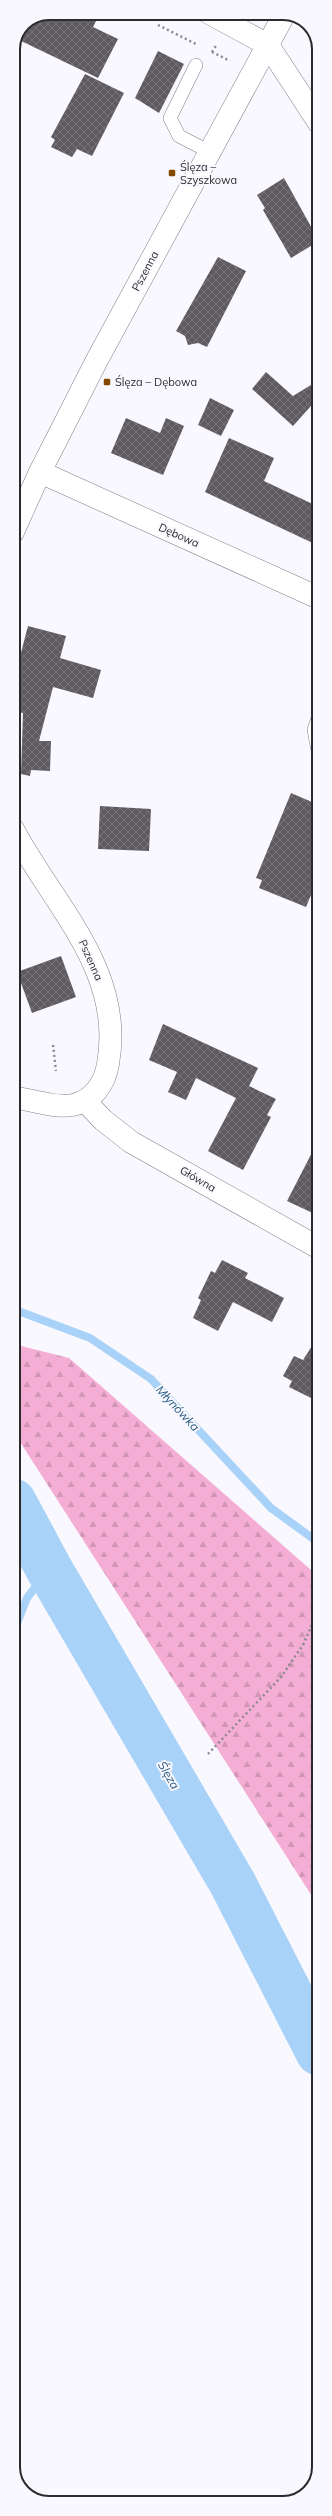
<svg xmlns="http://www.w3.org/2000/svg" width="332" height="2516" font-family="Mulish,sans-serif">
	<defs>
		<pattern id="forest-firs" width="22" height="20" patternUnits="userSpaceOnUse"><rect width="22" height="20" fill="#f4add4"/><path d="M5 1l3.5 6h-7zM16 11l3.5 6h-7z" fill="#d195b6"/></pattern>
		<pattern id="building-cross-hatch" width="8" height="8" patternUnits="userSpaceOnUse"><rect width="8" height="8" fill="#5f5a60"/><path d="M0 0l8 8M0 8l8-8" fill="none" stroke="#777378"/></pattern>
	</defs>
	<rect width="100%" height="100%" fill="#f9f8fe"/>
	<path fill="url(#forest-firs)" d="M 13,1344 L 69,1358 L 319,1577 L 319,1907 L 13,1431 Z"/>
	<g fill="none" stroke-linecap="round" stroke-linejoin="round">
		<path stroke="#a8d2f8" stroke-width="8" d="M 13,1309 L 90,1338 L 151,1379 L 271,1508 L 319,1543
			M 13,1633 L 27,1598 L 49,1569"/>
		<path stroke="#a8d2f8" stroke-width="47" d="M 13,1502 L 49,1569 L 233,1884 L 319,2052"/>
	</g>
	<path fill="url(#building-cross-hatch)" d="M 49,13 L 100,13 L 93,27 L 118,39 L 98,78 L 17,39 L 24,23 Z
		M 158,51 L 184,64 L 159,113 L 135,98 Z
		M 85,74 L 124,93 L 92,156 L 77,149 L 72,157 L 51,147 L 55,140 L 51,137 Z
		M 284,178 L 319,241 L 291,258 L 263,210 L 265,208 L 257,195 Z
		M 218,257 L 246,271 L 207,347 L 198,343 L 188,345 L 185,336 L 176,331 Z
		M 266,372 L 293,396 L 319,380 L 319,397 L 293,426 L 252,389 Z
		M 210,398 L 234,410 L 221,436 L 198,425 Z
		M 126,418 L 160,433 L 166,418 L 184,426 L 163,475 L 111,453 Z
		M 229,438 L 274,458 L 264,481 L 319,507 L 319,546 L 205,492 Z
		M 28,626 L 66,636 L 60,658 L 101,670 L 93,698 L 53,687 L 39,741 L 51,741 L 50,771 L 31,770 L 30,776 L 21,774 L 23,713 L 13,711 L 13,683 Z
		M 291,793 L 319,805 L 319,876 L 306,907 L 259,888 L 262,880 L 256,878 Z
		M 100,806 L 151,809 L 149,851 L 98,849 Z
		M 61,956 L 76,997 L 32,1013 L 17,972 Z
		M 163,1024 L 258,1068 L 249,1086 L 276,1099 L 267,1115 L 271,1117 L 243,1170 L 208,1151 L 236,1098 L 196,1078 L 186,1100 L 168,1092 L 177,1072 L 149,1060 Z
		M 319,1139 L 319,1216 L 287,1201 Z
		M 222,1260 L 248,1273 L 245,1278 L 284,1298 L 272,1322 L 233,1302 L 218,1331 L 193,1318 L 201,1300 L 198,1298 L 211,1271 L 215,1273 Z
		M 319,1335 L 319,1402 L 289,1387 L 292,1381 L 283,1376 L 294,1356 L 303,1360 Z"/>
	<g fill="none" stroke-linecap="round" stroke-linejoin="round">
		<g stroke="#828189" stroke-width="14">
			<path id="service" d="M 196,65 L 170,118 L 179,136 L 210,152
				M 319,715 L 314,730 L 319,756"/>
		</g>
		<g stroke="#828189" stroke-width="23">
			<path id="minor" d="M 209,13 L 268,45 L 319,123
				M 40,472 L 319,598
				M 85,1101 L 103,1120 L 131,1142 L 319,1248"/>
		</g>
		<g stroke="#828189" stroke-width="23">
			<path id="tertiary" d="M 13,532 L 40,472 L 97,360 L 285,13
				M 13,829 C 53,905 125,971 108,1064 C 105,1083 93,1101 73,1105 C 54,1108 32,1100 13,1097"/>
		</g>
		<path stroke="#8b8a8e" stroke-width="2.5" stroke-dasharray="2 3" stroke-linecap="butt" d="M 158,25 L 196,44
			M 212,52 L 230,61
			M 212,52 L 217,44
			M 53,1045 L 56,1071
			M 208,1754 L 281,1677 L 303,1645 L 319,1609"/>
		<use href="#service" stroke="#fff" stroke-width="13"/>
		<use href="#minor" stroke="#fff" stroke-width="22"/>
		<use href="#tertiary" stroke="#fff" stroke-width="22"/>
	</g>
	<g fill="#844901" stroke="#f9f8fe" stroke-width="1.5">
		<rect x="168" y="169" width="8" height="8" rx="2"/>
		<rect x="103" y="378" width="8" height="8" rx="2"/>
	</g>
	<g text-anchor="middle" dominant-baseline="central" stroke-width="4" stroke-linejoin="round" paint-order="stroke">
		<g font-size="11" fill="#2b2a2d" stroke="#f9f8fe" text-anchor="start">
			<text x="180" y="167">Ślęza –<tspan x="180" dy="13">Szyszkowa</tspan></text>
			<text x="115" y="382">Ślęza – Dębowa</text>
		</g>
		<g font-size="11" fill="#2b2a2d" stroke="#f9f8fe">
			<text transform="translate(145 271) rotate(-62)">Pszenna</text>
			<text transform="translate(179 535) rotate(24)">Dębowa</text>
			<text transform="translate(91 960) rotate(66)">Pszenna</text>
			<text transform="translate(198 1179) rotate(30)">Główna</text>
		</g>
		<g font-size="12" font-style="italic" fill="#265a83" stroke="#f9f8fe">
			<text transform="translate(178 1408) rotate(47)">Młynówka</text>
			<text transform="translate(169 1775) rotate(60)">Ślęza</text>
		</g>
	</g>
	<path d="M0 0H332V2516H0ZM49 20H283A29 29 0 0 1 312 49V2467A29 29 0 0 1 283 2496H49A29 29 0 0 1 20 2467V49A29 29 0 0 1 49 20Z" fill="#f9f8fe" fill-rule="evenodd"/>
	<path fill="none" stroke="#2b2a2d" stroke-width="2" d="M49 20H283A29 29 0 0 1 312 49V2467A29 29 0 0 1 283 2496H49A29 29 0 0 1 20 2467V49A29 29 0 0 1 49 20Z"/>
</svg>
